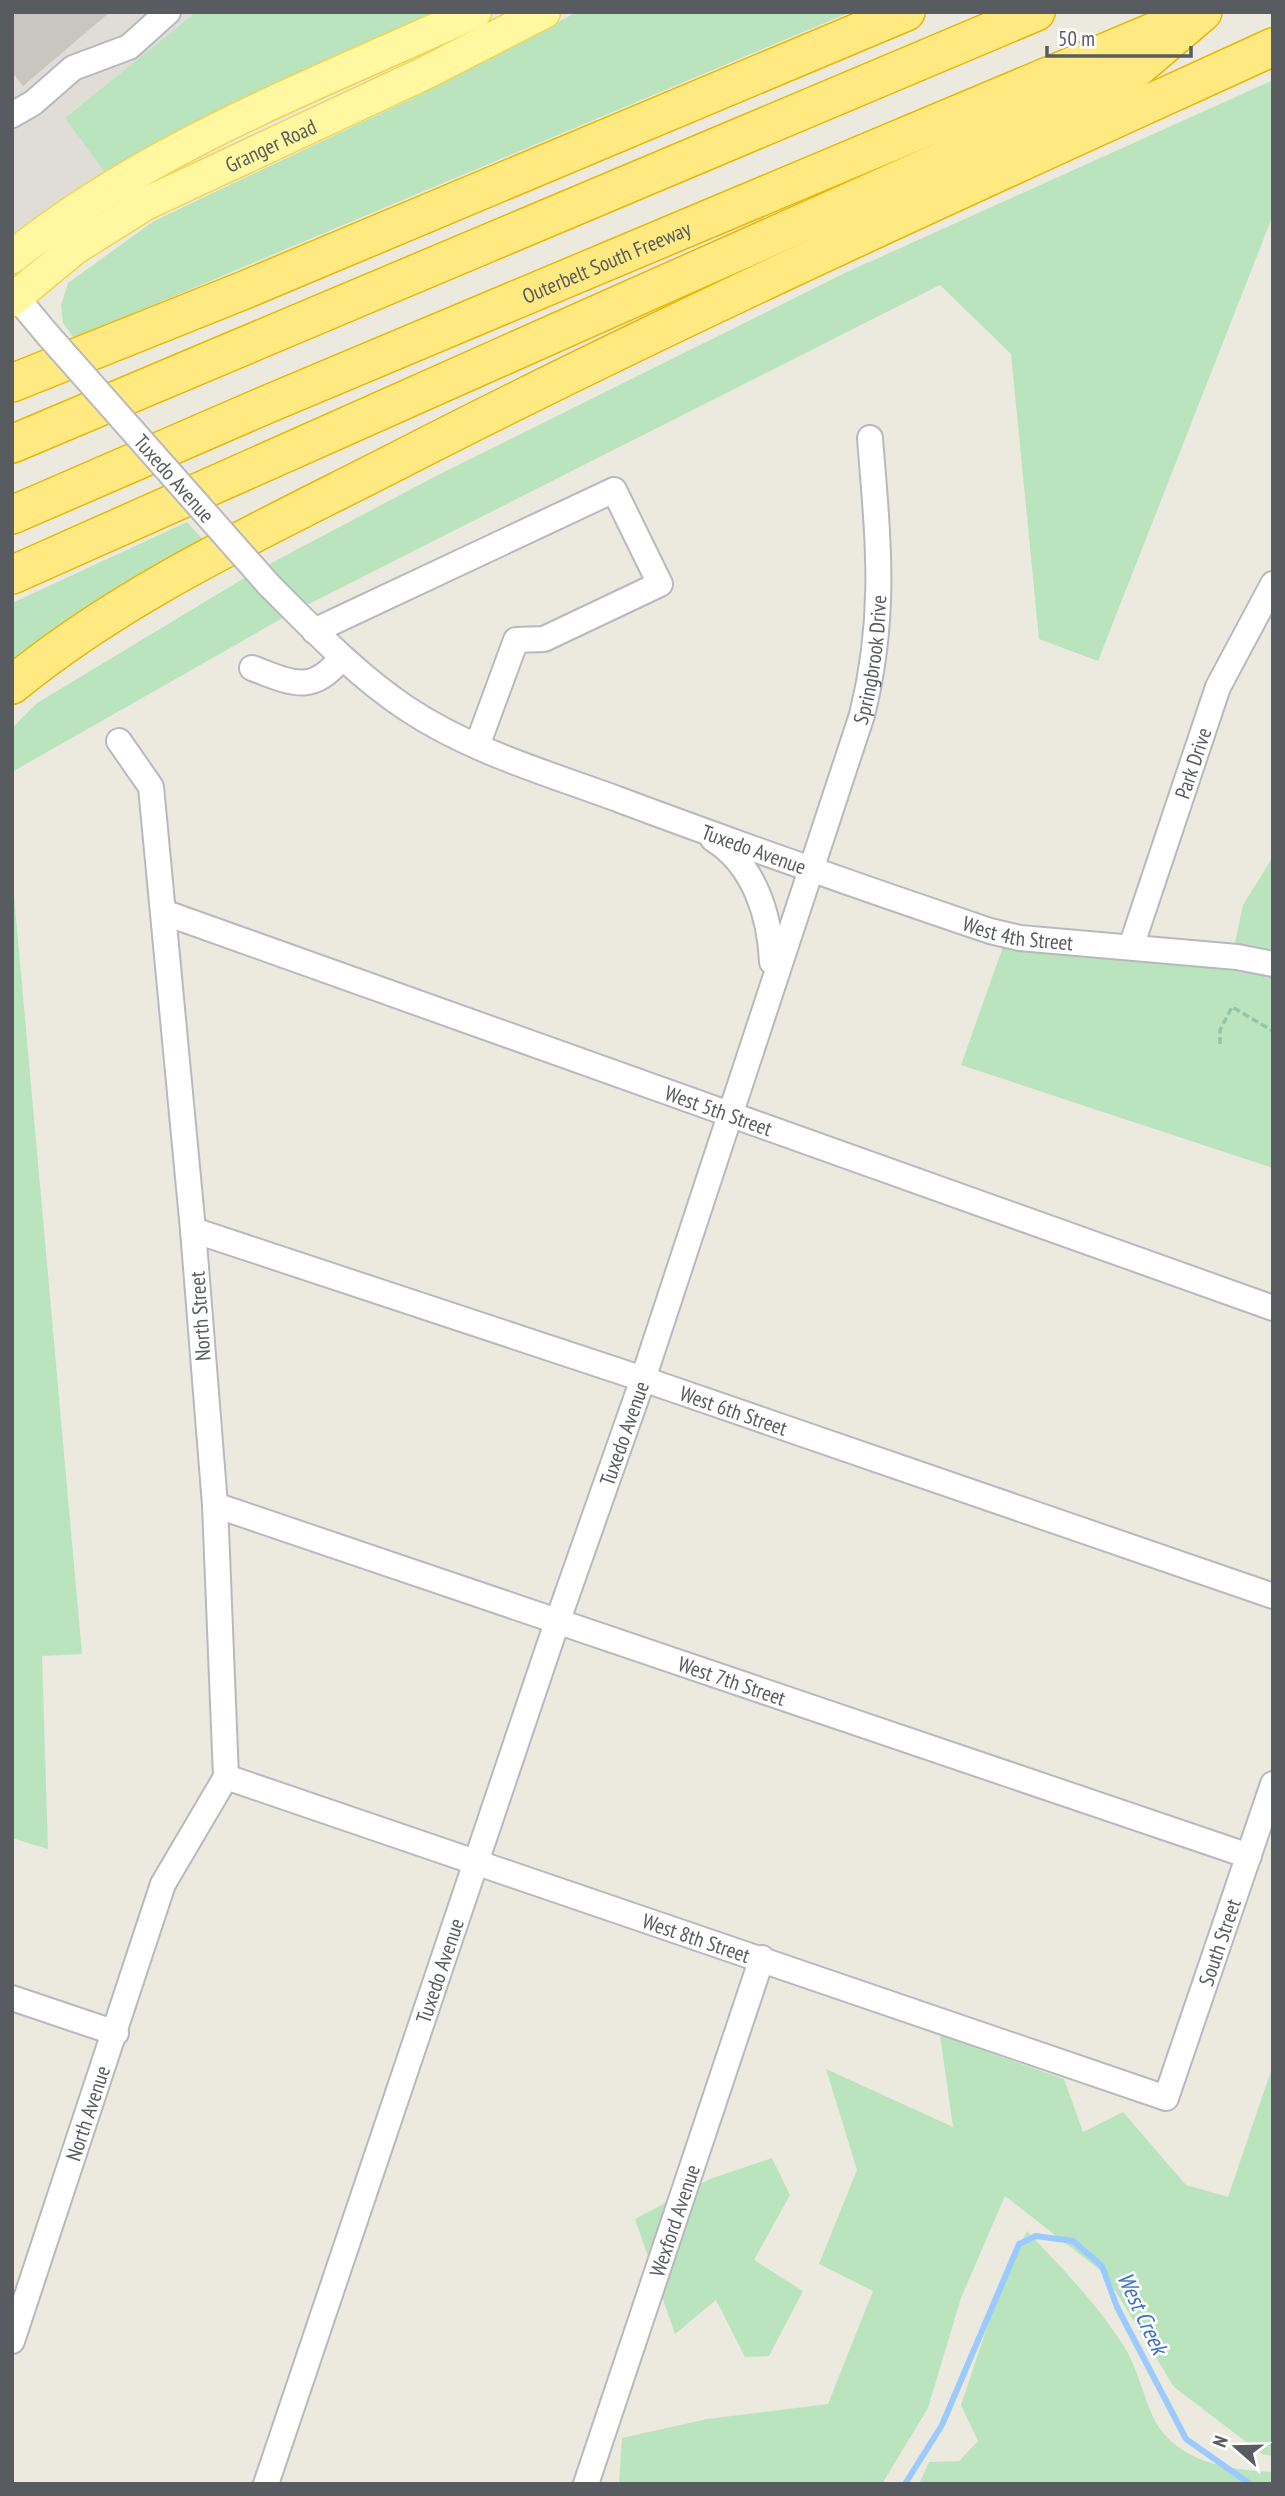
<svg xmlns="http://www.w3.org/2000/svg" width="1285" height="2496" font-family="'PT Sans Narrow',sans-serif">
	<rect width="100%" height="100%" fill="#eceade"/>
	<path fill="#dfddd6" d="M 12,12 L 196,12 L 66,117 L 115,186 L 12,257 Z"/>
	<path fill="#bae4bd" d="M 196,12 L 475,12 L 115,186 L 65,118 Z
		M 577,12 L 851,12 L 74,338 L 63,323 L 61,305 L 68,283 L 154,221 L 413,98 Z
		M 1273,80 L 1273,215 L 1098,661 L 1039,639 L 1011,354 L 940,285 L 295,611 L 12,772 L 12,728 L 37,703 L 256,571 L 438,475 L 845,273 Z
		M 187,522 L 207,544 L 12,666 L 12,603 Z
		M 1273,857 L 1273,1168 L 961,1065 L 1004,944 L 1232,957 L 1243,905 Z
		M 12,873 L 82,1654 L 42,1656 L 48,1849 L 12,1838 Z
		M 940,2035 L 1064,2079 L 1083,2132 L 1123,2112 L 1186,2185 L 1228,2197 L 1273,2065 L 1273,2456 L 1262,2454 L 1174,2387 L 1105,2274 L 1005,2196 L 961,2298 L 928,2408 L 882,2484 L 619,2484 L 622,2438 L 707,2419 L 828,2404 L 873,2291 L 819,2264 L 857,2170 L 826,2069 L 953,2127 Z
		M 772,2158 L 790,2195 L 754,2260 L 803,2291 L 769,2356 L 745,2357 L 716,2300 L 675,2334 L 635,2219 L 710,2179 Z
		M 1027,2231 C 1062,2268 1096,2303 1124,2346 C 1138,2369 1143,2397 1155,2421 C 1179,2463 1229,2470 1273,2472 L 1273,2484 L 919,2484 L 929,2462 L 959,2461 L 978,2441 L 961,2405 L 1003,2279 Z"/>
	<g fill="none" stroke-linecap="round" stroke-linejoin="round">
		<path stroke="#9bcaff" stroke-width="6" d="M 905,2484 L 942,2425 L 1019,2244 L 1036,2236 L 1073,2241 L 1102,2266 L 1117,2307 L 1186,2439 L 1250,2484"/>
	</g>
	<path fill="#c8c6be" d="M 12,12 L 110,12 L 23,86 L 12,72 Z"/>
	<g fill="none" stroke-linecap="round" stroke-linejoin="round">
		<g stroke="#b7b9be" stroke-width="28">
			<g id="minor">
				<path d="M 12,115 L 33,103 L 73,68 L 129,47 L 168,12"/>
				<path d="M 12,292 L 48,335"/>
				<path id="s1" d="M 268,584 C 312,628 354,673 406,708 C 470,751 547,773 620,800 C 743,846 866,889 990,931 L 1020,938 L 1237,957 L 1273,964"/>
				<path d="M 314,631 L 614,490 L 660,584 L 544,639 L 516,640 L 477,746"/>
				<path d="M 252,668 C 290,682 312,696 341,658"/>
				<path d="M 713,839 C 755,865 770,917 772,962"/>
				<path id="s2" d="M 163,912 L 1273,1308"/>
				<path id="s3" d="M 1131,947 L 1218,687 L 1273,584"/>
				<path id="s4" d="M 193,1230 L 643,1379 L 1273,1596"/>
				<path id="s5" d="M 215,1505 L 1249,1856"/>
				<path id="s6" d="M 226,1777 L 1166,2098 L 1273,1784"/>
				<path d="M 12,1998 L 116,2033"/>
				<path id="s7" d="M 12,2341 L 163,1884 L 226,1777 L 215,1505 L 193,1230 L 151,787 L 119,741"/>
				<path id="s8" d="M 266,2484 L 552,1637 L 643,1379 L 862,715 C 887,614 878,540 870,438"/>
				<path id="s9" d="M 586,2484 L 762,1958"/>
			</g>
		</g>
		<g stroke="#f3d450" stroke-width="35">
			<g id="major">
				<path d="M 12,257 C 148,147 318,84 475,12"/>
				<path id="s10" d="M 12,300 L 75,248 L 145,204 L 425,73 L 544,12"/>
			</g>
		</g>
		<g stroke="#eab600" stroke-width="40">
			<g id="highway">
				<path d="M 12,383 L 242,291 L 906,12"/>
				<path d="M 12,444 L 1036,12"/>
				<path id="s11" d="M 12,515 L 268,404 L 1172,24"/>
				<path d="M 12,575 L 1123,80 L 1203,12"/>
				<path d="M 12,685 C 129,589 271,526 405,457 C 690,311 982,180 1273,47"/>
			</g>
		</g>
		<path stroke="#93c5a6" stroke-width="3.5" stroke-dasharray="7 3.5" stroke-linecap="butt" d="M 1220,1044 L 1220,1030 L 1232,1007 L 1273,1031"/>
		<use href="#minor" stroke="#fff" stroke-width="24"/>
		<use href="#major" stroke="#fff8a0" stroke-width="32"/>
		<use href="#highway" stroke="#ffea82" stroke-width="37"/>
		<g stroke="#b7b9be" stroke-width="28" stroke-linecap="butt">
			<g id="minor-bridge">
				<path id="s12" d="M 48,335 L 268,584"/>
			</g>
		</g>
		<use href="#minor-bridge" stroke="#fff" stroke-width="24"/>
	</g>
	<g text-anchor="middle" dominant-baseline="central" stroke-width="5" stroke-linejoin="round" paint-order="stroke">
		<g font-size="21" fill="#585b60" stroke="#fff">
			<text stroke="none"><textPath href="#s10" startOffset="303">Granger Road</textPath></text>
			<text stroke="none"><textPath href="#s11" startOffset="646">Outerbelt South Freeway</textPath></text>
			<text stroke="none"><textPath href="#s12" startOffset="191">Tuxedo Avenue</textPath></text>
			<text stroke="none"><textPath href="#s8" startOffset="1923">Springbrook Drive</textPath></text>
			<text stroke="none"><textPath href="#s3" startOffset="194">Park Drive</textPath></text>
			<text stroke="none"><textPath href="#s1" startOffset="562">Tuxedo Avenue</textPath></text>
			<text stroke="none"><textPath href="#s1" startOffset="840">West 4th Street</textPath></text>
			<text stroke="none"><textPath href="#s2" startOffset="590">West 5th Street</textPath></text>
			<text transform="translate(200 1316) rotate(-94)">North Street</text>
			<text stroke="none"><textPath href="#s4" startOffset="570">West 6th Street</textPath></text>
			<text stroke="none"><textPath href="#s8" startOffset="1110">Tuxedo Avenue</textPath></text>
			<text stroke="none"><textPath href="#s5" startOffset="546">West 7th Street</textPath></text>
			<text stroke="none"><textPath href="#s6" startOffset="497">West 8th Street</textPath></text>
			<text stroke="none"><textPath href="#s6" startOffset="1158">South Street</textPath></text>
			<text stroke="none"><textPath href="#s8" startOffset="542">Tuxedo Avenue</textPath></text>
			<text stroke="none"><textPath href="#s7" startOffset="240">North Avenue</textPath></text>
			<text stroke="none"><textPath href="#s9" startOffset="278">Wexford Avenue</textPath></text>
		</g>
		<g font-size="23" font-style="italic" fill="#3c72c3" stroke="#fff">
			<text transform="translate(1143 2313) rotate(65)">West Creek</text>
		</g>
	</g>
	<rect width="1285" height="2496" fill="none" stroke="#585b60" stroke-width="28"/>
	<g transform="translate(1236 2447) rotate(290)" stroke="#ffffff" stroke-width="5" paint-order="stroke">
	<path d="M0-5L12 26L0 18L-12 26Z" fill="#585b60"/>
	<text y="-10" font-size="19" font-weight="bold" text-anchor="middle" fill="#585b60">N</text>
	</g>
	<path d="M1047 46v10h144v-10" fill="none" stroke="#585b60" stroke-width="3.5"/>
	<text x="1058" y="46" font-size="21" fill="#585b60" stroke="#ffffff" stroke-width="5" paint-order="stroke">50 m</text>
</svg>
